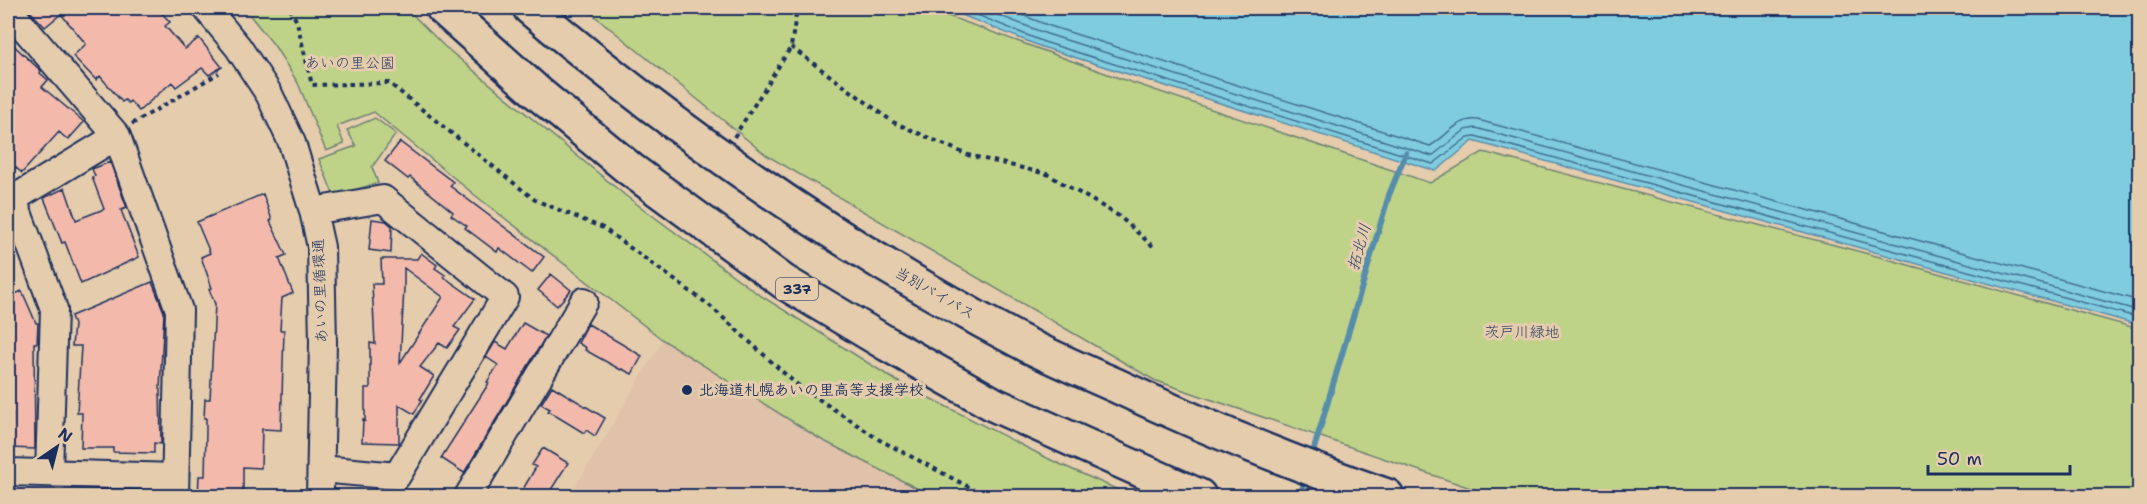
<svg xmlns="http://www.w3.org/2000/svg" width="2147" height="504" font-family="'Shantell Sans','Klee One',sans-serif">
	<rect width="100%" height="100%" fill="#e4ccad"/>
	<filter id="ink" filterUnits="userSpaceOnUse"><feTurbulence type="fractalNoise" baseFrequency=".0167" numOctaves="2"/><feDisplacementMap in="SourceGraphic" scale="12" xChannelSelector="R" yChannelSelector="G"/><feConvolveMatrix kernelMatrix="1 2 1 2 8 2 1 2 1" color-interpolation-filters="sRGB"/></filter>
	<g filter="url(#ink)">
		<path fill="#e0c1a9" d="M 663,340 L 820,439 L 932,496 L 570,496 Z"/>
		<path fill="#bfd388" stroke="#6d8173" stroke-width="1.5" d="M 244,8 L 406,8 L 444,46 L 626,196 L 758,294 L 900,383 L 1053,461 L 1132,496 L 932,496 L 820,439 L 663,340 L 476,196 L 374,112 L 337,126 L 344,144 L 326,151 L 298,83 L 274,45 Z
			M 585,8 L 926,8 L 1116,77 L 1430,183 L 1483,152 L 1876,256 L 2139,329 L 2139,496 L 1494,496 L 1154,380 L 766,155 Z
			M 375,118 L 396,134 L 372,167 L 378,183 L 334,196 L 319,159 L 356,146 L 347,130 Z"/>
		<path fill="#7fccde" stroke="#578dab" stroke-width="1.5" d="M 944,8 L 2139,8 L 2139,325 L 1473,141 L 1436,171 L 1042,47 Z"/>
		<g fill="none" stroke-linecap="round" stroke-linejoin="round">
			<path stroke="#436e91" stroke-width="1.5" d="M 960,8 L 1044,42 L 1433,164 L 1468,137 L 1475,136 L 2140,318
				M 980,8 L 1047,34 L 1432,156 L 1465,130 L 1476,128 L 2140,311
				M 1004,8 L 1050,26 L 1430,146 C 1447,137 1457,117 1478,120 L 2140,301"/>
			<path stroke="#578dab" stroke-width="6" d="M 1311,459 L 1389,195 L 1406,153
				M 1300,496 L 1306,477"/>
		</g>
		<path fill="#f3baab" stroke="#1b2f5e" stroke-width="1.5" fill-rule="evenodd" d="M 27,8 L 157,8 L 170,22 L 165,26 L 185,49 L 199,38 L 222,67 L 209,75 L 202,68 L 176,87 L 172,82 L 139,111 L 130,101 L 128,103 L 125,100 L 122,102 L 100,76 L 96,80 L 73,56 L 86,44 L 61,14 L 45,27 Z
			M 8,40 L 41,71 L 40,73 L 48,80 L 42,87 L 84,122 L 68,140 L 59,132 L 22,173 L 8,161 Z
			M 400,142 L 453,182 L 450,186 L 544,257 L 532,273 L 499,248 L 497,252 L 465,228 L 467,226 L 451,215 L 453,212 L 410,177 L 408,179 L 385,161 Z
			M 110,162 L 127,208 L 121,210 L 139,257 L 81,284 L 65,242 L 62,243 L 44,198 L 65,188 L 76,220 L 104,209 L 92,177 L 95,176 L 92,169 Z
			M 263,194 L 272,220 L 270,221 L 286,255 L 279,258 L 293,293 L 282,298 L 280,330 L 284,330 L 281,430 L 262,429 L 261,468 L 243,467 L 243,496 L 198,496 L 199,476 L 205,476 L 206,431 L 206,418 L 204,418 L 205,399 L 210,399 L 215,304 L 209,289 L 212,288 L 201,257 L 210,253 L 197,222 Z
			M 372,219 L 386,221 L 392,226 L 391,253 L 369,250 Z
			M 421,253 L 437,265 L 435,268 L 445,275 L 444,277 L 475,299 L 454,327 L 460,330 L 447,348 L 439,343 L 420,367 L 434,376 L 420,399 L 422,400 L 414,414 L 399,405 L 399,443 L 362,442 L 363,420 L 365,421 L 365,388 L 370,388 L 370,343 L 375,344 L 372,284 L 382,284 L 381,259 L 417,259 ZM 404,268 L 443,297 L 400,363 L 404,288 Z
			M 551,274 L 571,290 L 557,306 L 538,290 Z
			M 152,282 L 164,312 L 160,389 L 161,444 L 154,443 L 154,453 L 113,452 L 113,448 L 81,448 L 82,413 L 77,413 L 81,346 L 72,346 L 74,325 L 71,316 Z
			M 22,291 L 36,323 L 38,323 L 37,343 L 34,343 L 35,449 L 11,448 L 12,413 L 9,413 L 10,366 L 9,366 L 10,325 L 8,319 L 8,297 Z
			M 523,323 L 546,336 L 464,473 L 441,458 L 489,383 L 487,382 L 498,365 L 486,357 L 495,342 L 507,349 Z
			M 588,324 L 642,356 L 632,374 L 622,369 L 621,370 L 585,350 L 586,348 L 578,343 Z
			M 552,386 L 605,418 L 595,436 L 586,430 L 584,433 L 548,411 L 550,409 L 541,404 Z
			M 543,448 L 568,463 L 547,496 L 519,496 L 536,467 L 532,465 Z"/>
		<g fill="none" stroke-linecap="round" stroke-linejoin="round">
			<g stroke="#1b2f5e" stroke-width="30">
				<path id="minor" d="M 206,8 L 238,47 L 269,94 L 292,143 L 313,211 L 321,247 L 323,342 L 320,496
					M 8,9 L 117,136 L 179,310 L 175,496
					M 8,194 L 13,199 L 54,309 L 49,473
					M 13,199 L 117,136
					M 313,211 L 383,199 L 505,297 L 397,476 L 321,469
					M 8,472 L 175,477
					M 468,496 L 584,301"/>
			</g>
			<g stroke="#1b2f5e" stroke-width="38">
				<path id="highway" d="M 443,8 L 539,94 L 630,169 L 784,282 L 889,345 L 995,405 L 1199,496
					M 530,8 C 684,138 853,255 1033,348 C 1060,361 1087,373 1115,385 C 1204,427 1294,464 1387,496"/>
			</g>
			<path stroke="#1b2f5e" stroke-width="4" stroke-dasharray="4.5 4.5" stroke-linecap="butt" d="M 290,8 L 297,22 L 312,85 L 389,83 L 535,200 L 603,228 L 709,305 L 795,383 L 878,439 L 986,496
				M 791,47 L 893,122 L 968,155 L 1047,174 L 1119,216 L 1155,248
				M 132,124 L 219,73
				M 734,137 L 791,47 L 797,8"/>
			<use href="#minor" stroke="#e4ccad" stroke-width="26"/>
			<use href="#highway" stroke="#e4ccad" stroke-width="33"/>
		</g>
	</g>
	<circle fill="#1b2f5e" stroke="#e4ccad" stroke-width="2" cx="687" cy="390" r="6"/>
	<g text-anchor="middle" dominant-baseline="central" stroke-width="6" stroke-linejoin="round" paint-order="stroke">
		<rect fill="#e4ccad" stroke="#575e76" stroke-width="1.5" x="776" y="278" width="42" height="22" rx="4.5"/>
		<g font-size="14" font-weight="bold" fill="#1b2f5e">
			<text x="797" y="289">337</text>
		</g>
		<g font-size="15" fill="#2b3f62" stroke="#e4ccad">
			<text x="350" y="63">あいの里公園</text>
			<text x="1522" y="332">茨戸川緑地</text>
		</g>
		<g font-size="15" fill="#1b2f5e" stroke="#e4ccad">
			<text transform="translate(320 291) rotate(-92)">あいの里循環通</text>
			<text transform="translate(935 293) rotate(30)">当別バイパス</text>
		</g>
		<g font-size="15" font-weight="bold" fill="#1b2f5e" stroke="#e4ccad" text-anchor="start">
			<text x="699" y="390">北海道札幌あいの里高等支援学校</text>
		</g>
		<g font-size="16" font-style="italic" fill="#253f6b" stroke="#e4ccad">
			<text transform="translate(1359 247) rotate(-74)">拓北川</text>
		</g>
	</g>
	<rect width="2147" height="504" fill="none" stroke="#e4ccad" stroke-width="30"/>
	<rect x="15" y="15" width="2117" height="474" fill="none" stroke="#1b2f5e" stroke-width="2" filter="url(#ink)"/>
	<g transform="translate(57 447) rotate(35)" stroke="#e4ccad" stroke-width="4.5" paint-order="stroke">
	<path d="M0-4.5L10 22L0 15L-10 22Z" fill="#1b2f5e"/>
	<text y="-9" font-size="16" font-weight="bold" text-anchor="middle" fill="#1b2f5e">N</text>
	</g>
	<path d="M1928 465v9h142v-9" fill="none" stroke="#1b2f5e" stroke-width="3"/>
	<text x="1937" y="465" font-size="18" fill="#1b2f5e" stroke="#e4ccad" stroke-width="4.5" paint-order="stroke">50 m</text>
</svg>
